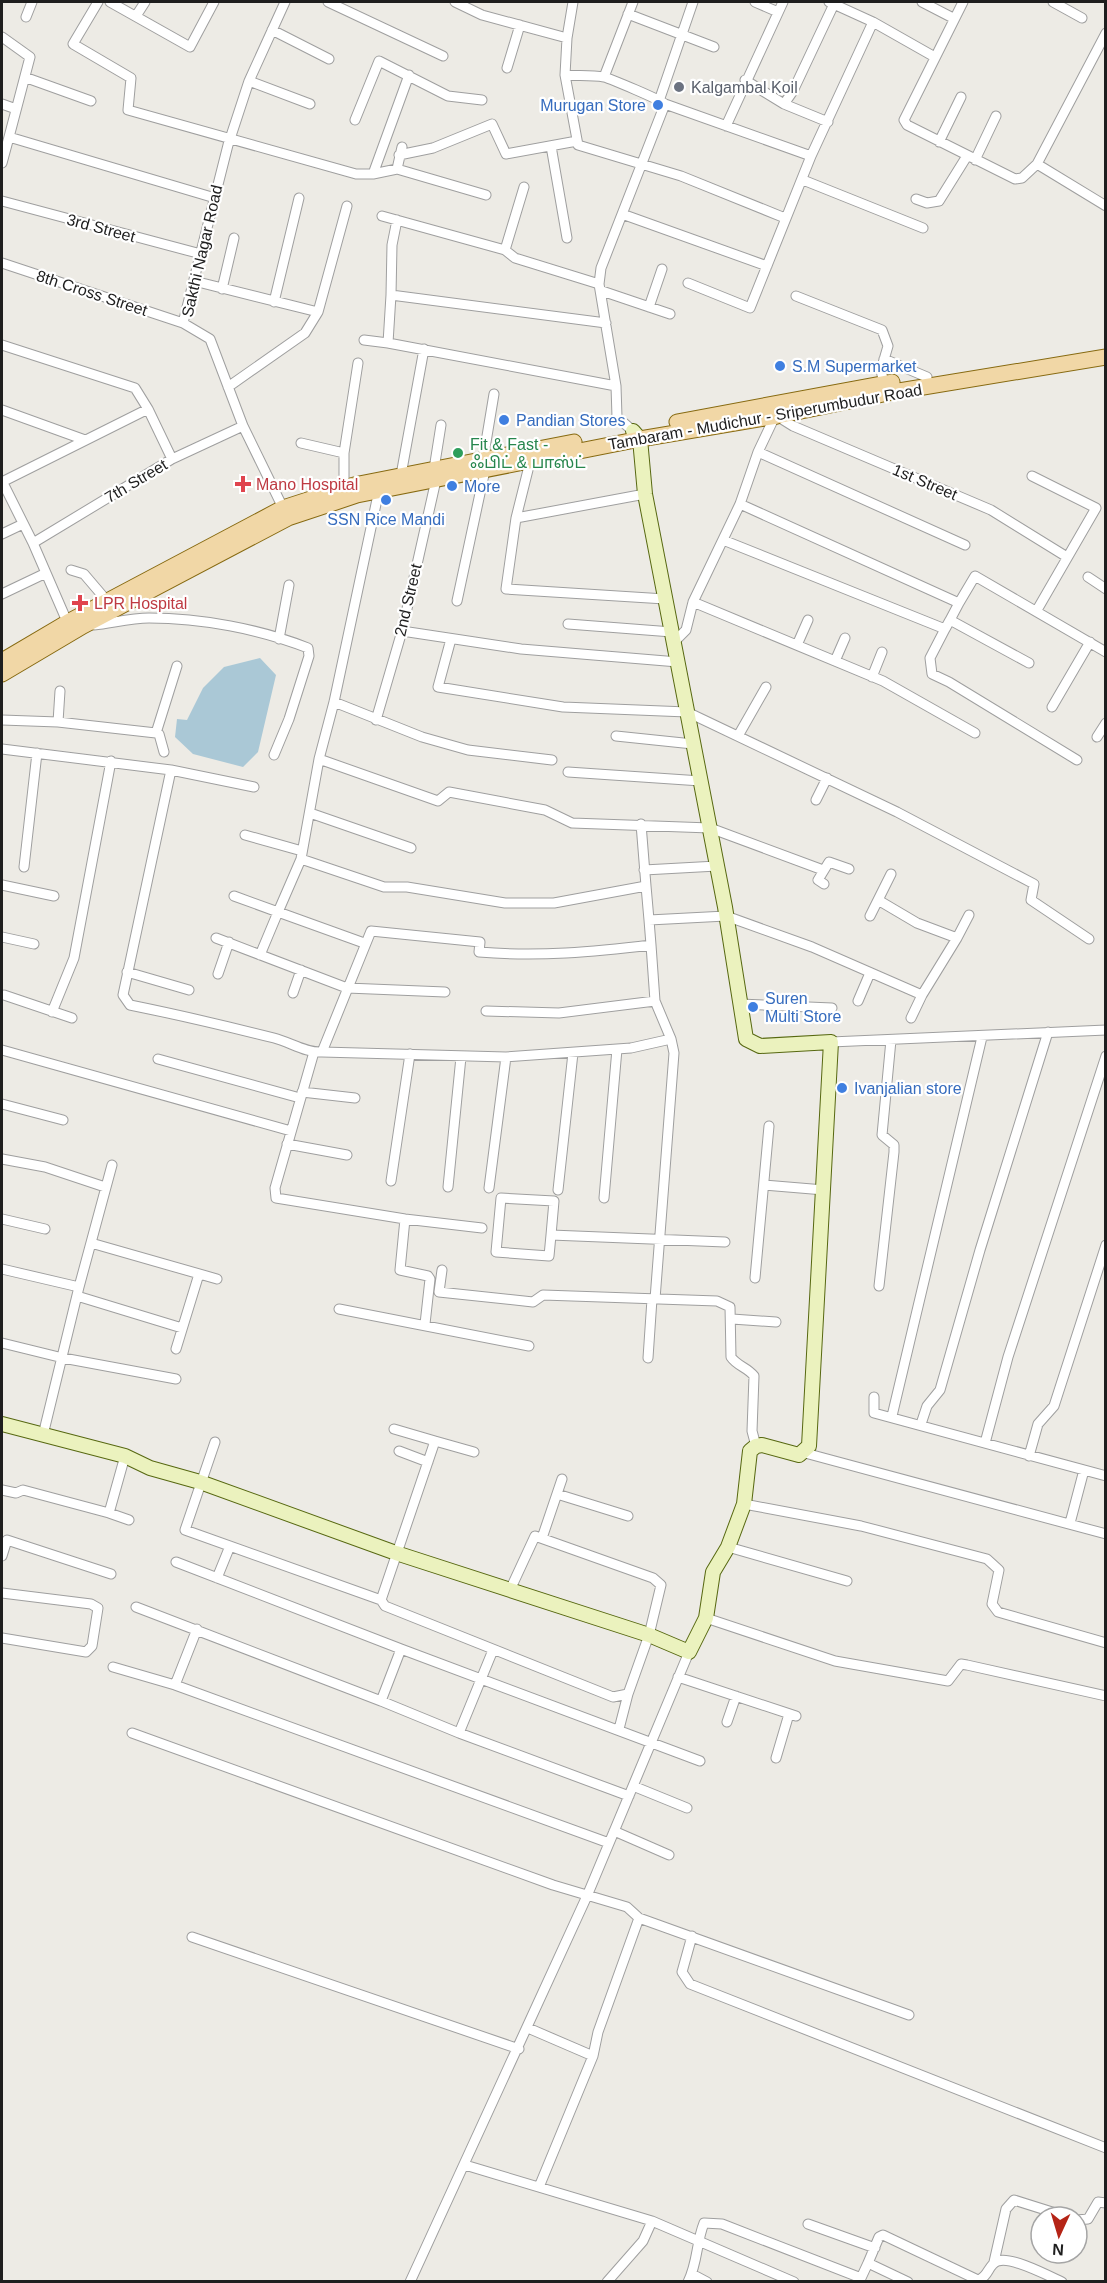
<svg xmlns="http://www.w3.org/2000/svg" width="1107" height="2283" font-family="Helvetica,'Noto Sans Tamil',sans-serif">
	<rect width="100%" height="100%" fill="#edebe5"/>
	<path fill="#aac8d6" d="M 260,658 L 276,675 L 258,752 L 243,767 L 193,754 L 175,737 L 177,719 L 187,720 L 203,688 L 224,667 Z"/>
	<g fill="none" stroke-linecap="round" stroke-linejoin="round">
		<g stroke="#9f9f9f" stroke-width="11">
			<path id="street" d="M 98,2 L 73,44 L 131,78 L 128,110 L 356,174 L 373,174 L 397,169 L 402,147
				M 110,2 L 190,47 L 214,2
				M 328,2 L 443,56
				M 455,2 L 482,15 L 567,38 L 565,75 C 577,76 591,75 604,77 C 611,79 661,100 665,104 L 601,268 L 599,284 L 616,386 L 617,417 L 633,431
				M 755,2 L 778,12
				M 922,2 L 953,18
				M 963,2 L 904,120 L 907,125 L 1015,179 L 1022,178 L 1037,164 L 1106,33
				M 1053,2 L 1082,18
				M 628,14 L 714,47
				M 136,16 L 145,2
				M 26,17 L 32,2
				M 873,22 L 933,56
				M 272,30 L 329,59
				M 2,37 L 30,57 L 9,137
				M 567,38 L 573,2
				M 507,68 L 520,25
				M 565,75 L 578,145 L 681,176 L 785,218
				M 604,77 L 633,2
				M 27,78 L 91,101
				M 745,80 L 784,104 L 793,91 L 834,4
				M 249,81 L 310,104
				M 660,98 L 693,2
				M 2,104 L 16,109
				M 665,104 L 811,156
				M 784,104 L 828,122
				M 355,120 L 379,61 L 448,96 L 482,100
				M 726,126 L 783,2
				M 939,142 L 961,97
				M 551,146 L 567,238
				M 399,155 L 433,148 L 492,124 L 506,154 L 577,141
				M 975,160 L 996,116
				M 2,163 L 9,137 L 215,198
				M 1037,164 L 1106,206
				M 397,169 L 486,195
				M 373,174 L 409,75
				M 803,180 L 923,228
				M 524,187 L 505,250 L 515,258 L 599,284
				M 916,199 L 927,203 L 939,201 L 967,156
				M 2,201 L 201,254
				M 622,214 L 767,266
				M 382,216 L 505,250
				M 2,263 L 183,323 L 210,339 L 243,426 L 285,512
				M 194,281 L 318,312 L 347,206
				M 688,283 L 750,308 L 811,156 L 873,22 L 829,2
				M 222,289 L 234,238
				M 602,291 L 670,314
				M 391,295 L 392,245 L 397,220
				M 796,296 L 882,330 L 888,346 L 881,370 L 884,384
				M 274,302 L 299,198
				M 649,307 L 662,269
				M 183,323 L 228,145 L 249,81 L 285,2
				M 606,323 L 391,295 L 388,343 L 616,386
				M 364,340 L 388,343
				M 2,345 L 135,388 L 148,409 L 172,459
				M 884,359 L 927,377
				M 228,387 L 305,333 L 318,312
				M 2,410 L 85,440
				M 777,416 L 793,426 L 991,510 L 1067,557
				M 301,443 L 344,453
				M 758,452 L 965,545
				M 483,460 L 494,394
				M 530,462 L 516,518 L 506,589 L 665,599
				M 434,469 L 441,425
				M 401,475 L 424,349
				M 1032,476 L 1096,508 L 1037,610
				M 2,481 L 33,543 L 69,626
				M 2,482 L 148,409
				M 344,488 L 344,453 L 358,363
				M 740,504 L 959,603 L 950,620 L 1029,663
				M 516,518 L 645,494
				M 2,534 L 23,524
				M 723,540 L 945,629 L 950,620
				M 33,543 L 172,459 L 243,426
				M 71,570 L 84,574 L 107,601
				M 1088,577 L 1106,589
				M 2,594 L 46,573
				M 457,601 L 485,470
				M 693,602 L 883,681 L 975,733
				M 959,603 L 975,576 L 1106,652
				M 568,624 L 672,632
				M 94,625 C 112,623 131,618 149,618 C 201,618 260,629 308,648 L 309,656 L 289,719 L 274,755
				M 945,629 L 930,658 L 932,674 L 949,682 L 1077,760
				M 402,631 L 521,649 L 678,662
				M 279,639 L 289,585
				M 451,639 L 438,687 L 563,707 L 687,712 L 897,812 L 1034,884 L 1031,900 L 1089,939
				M 674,642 L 686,630 L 693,602 L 740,504 L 758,452 L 776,414
				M 797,645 L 808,620
				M 835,661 L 845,638
				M 872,677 L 882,652
				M 334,702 L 422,737 L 468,750 L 552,760
				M 1052,707 L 1090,642
				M 2,720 L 58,722 L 156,733 L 159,734 L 164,752
				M 376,720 L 402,631 L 436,480
				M 58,722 L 60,691
				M 156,733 L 177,666
				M 616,736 L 693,744
				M 738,736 L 766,687
				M 1097,737 L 1106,723
				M 2,749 L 171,770 L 123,995 L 130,1005 C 179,1015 226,1026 274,1038 C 290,1042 306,1053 322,1052 L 371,931 L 480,942 L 479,952 C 538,957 594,952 651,945 L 649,920 L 726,916 L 812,947 L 922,995 L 911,1018
				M 319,759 L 438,801 L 449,792 L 545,810 L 572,823 L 710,828 L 823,870
				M 171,770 L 254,787
				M 568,772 L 701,781
				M 816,800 L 827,778
				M 310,813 L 411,848
				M 641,824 L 646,886
				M 245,835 L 302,851
				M 301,859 L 384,887 L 407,887 L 505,903 L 554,903 L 646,886 L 649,920
				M 24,867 L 37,753
				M 644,870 L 717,866
				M 824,884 L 818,880 L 829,862 L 849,869
				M 2,885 L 54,896
				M 234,896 L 278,912 L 260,955
				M 878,900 L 917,923 L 957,938 L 922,995
				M 870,916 L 891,874
				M 2,937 L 34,944
				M 216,938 L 347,988 L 445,992
				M 957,938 L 969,915
				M 364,943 L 278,912 L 301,859 L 319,759 L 334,702 L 379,490
				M 127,972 L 189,990
				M 218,974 L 229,942
				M 293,993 L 301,970
				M 4,995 L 72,1018
				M 858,1001 L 870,973
				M 740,1004 L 832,1008
				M 486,1011 L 559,1013 L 655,1001 L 651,945
				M 52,1012 L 74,958 L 111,761
				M 831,1042 L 1106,1030
				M 2,1050 L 291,1131
				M 314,1052 L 275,1188 L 276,1198 L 405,1219 L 482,1228
				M 322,1052 L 506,1057 L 631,1048 L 671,1039
				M 158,1059 L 300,1098
				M 302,1092 L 355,1098
				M 2,1104 L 63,1120
				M 287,1144 L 347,1155
				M 2,1159 L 45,1167 L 105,1187
				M 391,1181 L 410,1054
				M 764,1185 L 824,1190
				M 448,1187 L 461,1057
				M 489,1188 L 506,1057
				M 558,1190 L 573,1053
				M 604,1198 L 617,1049
				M 2,1219 L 45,1229
				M 405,1219 L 400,1270 L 428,1276 L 430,1279 L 425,1324
				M 551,1235 L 549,1256 L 496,1252 L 501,1198 L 554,1201 L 551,1235 L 725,1242
				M 91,1243 L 217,1279
				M 2,1269 L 79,1287 L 43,1435
				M 442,1270 L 439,1292 L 533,1302 L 543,1295 L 717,1301 L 730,1307 L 731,1357 C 737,1366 747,1367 754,1376 L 752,1431 L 756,1446
				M 755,1278 L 769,1126
				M 879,1286 L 894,1152 L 894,1145 L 882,1135 L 891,1040
				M 79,1287 L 112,1165
				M 77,1296 L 182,1328
				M 655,1299 L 674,1053 L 671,1039 L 655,1001
				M 339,1309 L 529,1346
				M 732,1319 L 776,1322
				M 2,1343 L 63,1358 L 176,1379
				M 176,1349 L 199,1274
				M 648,1358 L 652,1299
				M 874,1397 L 874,1413 L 1106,1476
				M 892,1416 L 982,1037
				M 921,1424 L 927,1406 L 940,1390 L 980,1250 L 1048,1032
				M 394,1429 L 435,1441 L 381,1600 L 385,1606 L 613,1697 L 628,1694 L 649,1635 L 661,1585 L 653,1578 L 535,1536 L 510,1590
				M 435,1441 L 474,1452
				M 215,1442 L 185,1530 L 381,1600
				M 985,1443 L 1008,1357 L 1106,1056
				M 399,1451 L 428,1462
				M 805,1453 L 1106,1534
				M 1029,1456 L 1038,1424 L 1054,1406 L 1106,1245
				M 2,1490 L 16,1493 L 23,1490 L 109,1513 L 125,1456
				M 557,1494 L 628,1516
				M 744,1504 L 861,1526 L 987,1559 L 999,1570 L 992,1604 L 998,1612 L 1106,1643
				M 109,1513 L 129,1520
				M 1070,1523 L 1084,1470
				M 542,1538 L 562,1479
				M 728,1547 L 847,1581
				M 2,1556 L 7,1540 L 111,1574
				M 217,1578 L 230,1546
				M 2,1593 L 91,1604 L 98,1608 L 92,1646 L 86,1652 L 2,1638
				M 136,1607 L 381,1701 L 401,1649 L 176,1562
				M 706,1618 L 835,1661 L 948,1681 L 961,1664 L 967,1665 L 1106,1696
				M 197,1629 L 175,1685 L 609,1843
				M 401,1649 L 700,1761
				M 493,1650 L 459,1733 L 629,1796
				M 113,1667 L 175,1685
				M 678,1677 L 796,1716
				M 381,1701 L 459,1733
				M 727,1722 L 736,1696
				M 619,1729 L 628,1694
				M 132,1733 L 553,1885 L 627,1907 L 639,1918 L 598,2032 L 593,2056 L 539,2187
				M 776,1758 L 789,1714
				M 633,1786 L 687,1808
				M 614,1831 L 669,1855
				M 639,1918 L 909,2015
				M 692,1936 L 682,1972 L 690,1984 L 1106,2148
				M 192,1937 L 519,2049
				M 528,2028 L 593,2056
				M 465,2165 L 652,2221 L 794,2282
				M 1077,2220 L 1088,2219 L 1098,2202 L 1106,2203
				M 808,2224 L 875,2248
				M 994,2262 L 1006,2209 L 1014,2200 L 1068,2217
				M 868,2263 L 879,2237 L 883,2235 L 978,2280 C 989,2277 988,2264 998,2261 C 1011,2256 1049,2276 1062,2282
				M 692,2274 L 707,2282
				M 410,2282 L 587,1896 L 689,1652
				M 607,2282 L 643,2241 L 652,2221
				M 688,2282 C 698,2262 696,2243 704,2223 L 722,2224 L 861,2278 L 868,2263 L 908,2282"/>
		</g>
		<g stroke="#576811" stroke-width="16">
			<path id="secondary" d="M 2,1424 L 125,1456 L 150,1468 L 200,1482 L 396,1553 L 649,1635 L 689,1652 L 706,1618 L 713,1572 L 728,1547 L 744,1504 L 750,1451 L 756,1446 L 762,1445 L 799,1455 L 809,1446 L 831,1042 L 760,1046 L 746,1039 L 725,907 L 645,494 L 640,439 L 633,431"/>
		</g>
		<g stroke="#876a11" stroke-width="17">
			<path id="primary" d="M 677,422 L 892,382
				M 2,661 L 68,622 L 283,508 L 354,485 L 574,442
				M 2,674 L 83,626 L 288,518 L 357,495 L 640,439 L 777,416 L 893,392 L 1106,357"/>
		</g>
		<use href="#street" stroke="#fff" stroke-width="9"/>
		<use href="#secondary" stroke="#ebf2be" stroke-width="14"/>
		<use href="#primary" stroke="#f1d7a6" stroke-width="15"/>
	</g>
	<circle fill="#6b7280" stroke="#fff" stroke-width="2" cx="679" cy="87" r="6"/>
	<g fill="#3f7fe0" stroke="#fff" stroke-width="2">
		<circle cx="658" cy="105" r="6"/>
		<circle cx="780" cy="366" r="6"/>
		<circle cx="504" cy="420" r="6"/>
		<circle cx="452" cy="486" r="6"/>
		<circle cx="386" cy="500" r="6"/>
		<circle cx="753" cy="1007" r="6"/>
		<circle cx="842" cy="1088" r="6"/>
	</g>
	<circle fill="#2e9e5b" stroke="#fff" stroke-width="2" cx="458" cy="453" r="6"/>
	<g fill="#e0444e" stroke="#fff" stroke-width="2">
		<path d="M240 475h6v6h6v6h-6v6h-6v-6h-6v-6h6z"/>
		<path d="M77 594h6v6h6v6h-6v6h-6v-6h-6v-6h6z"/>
	</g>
	<g text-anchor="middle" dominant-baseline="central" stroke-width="4.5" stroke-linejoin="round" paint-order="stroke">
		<g font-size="16" fill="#5b616d" stroke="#fff" text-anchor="start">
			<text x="691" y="87">Kalgambal Koil</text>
		</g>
		<g font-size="16" fill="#366cbe" stroke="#fff" text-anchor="start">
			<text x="646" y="105" text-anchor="end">Murugan Store</text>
			<text x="792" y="366">S.M Supermarket</text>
			<text x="516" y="420">Pandian Stores</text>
			<text x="464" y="486">More</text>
			<text x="386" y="519" text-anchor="middle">SSN Rice Mandi</text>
			<text x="765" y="998">Suren<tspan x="765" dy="18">Multi Store</tspan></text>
			<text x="854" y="1088">Ivanjalian store</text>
		</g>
		<g font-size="16" fill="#1e1e1e" stroke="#fff">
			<text transform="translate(101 228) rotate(15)">3rd Street</text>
			<text transform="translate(202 251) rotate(-77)">Sakthi Nagar Road</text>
			<text transform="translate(92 293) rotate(18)">8th Cross Street</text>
			<text transform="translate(765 417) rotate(-10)">Tambaram - Mudichur - Sriperumbudur Road</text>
			<text transform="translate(136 481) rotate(-31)">7th Street</text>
			<text transform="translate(925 482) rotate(23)">1st Street</text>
			<text transform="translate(408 600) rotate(-77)">2nd Street</text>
		</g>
		<g font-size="16" fill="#27864d" stroke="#fff" text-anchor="start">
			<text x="470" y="444">Fit &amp; Fast -<tspan x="470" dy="18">ஃபிட் &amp; பாஸ்ட்</tspan></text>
		</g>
		<g font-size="16" fill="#be3a42" stroke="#fff" text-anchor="start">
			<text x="256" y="484">Mano Hospital</text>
			<text x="94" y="603">LPR Hospital</text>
		</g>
	</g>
	<rect width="1107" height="2283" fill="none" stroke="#1e1e1e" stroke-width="6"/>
	<g transform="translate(1059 2235) rotate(184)"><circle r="28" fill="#ffffff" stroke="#a5a5a5" stroke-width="1.5"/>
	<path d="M0-4.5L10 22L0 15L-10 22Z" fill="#b52416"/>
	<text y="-9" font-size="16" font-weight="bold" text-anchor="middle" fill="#1e1e1e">N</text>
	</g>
</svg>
